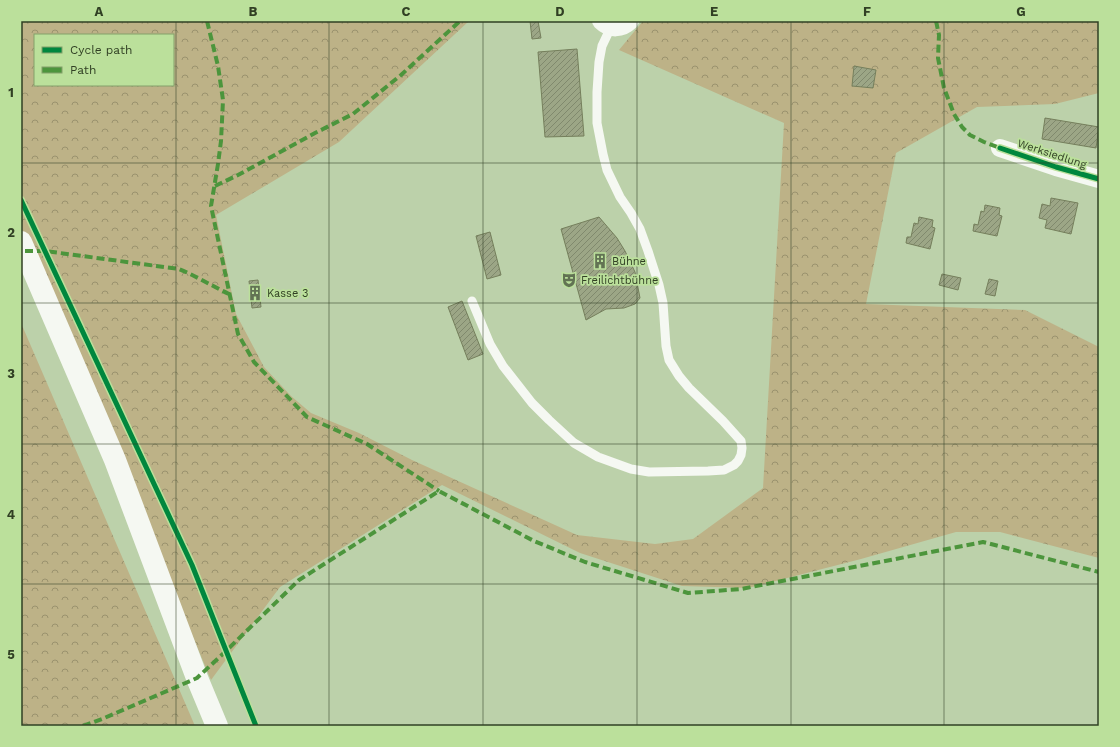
<svg xmlns="http://www.w3.org/2000/svg" width="1120" height="747" font-family="'Work Sans',sans-serif">
	<defs>
		<pattern id="forest-crowns" width="20" height="18" patternUnits="userSpaceOnUse"><rect width="20" height="18" fill="#bdb287"/><path d="M2 6a3 3 0 1 1 6 0M12 15a3 3 0 1 1 6 0" fill="none" stroke="#9a926e"/></pattern>
		<pattern id="building-hatch" width="6" height="6" patternUnits="userSpaceOnUse"><rect width="6" height="6" fill="#9ca686"/><path d="M-1 1l2-2M0 6l6-6M5 7l2-2" fill="none" stroke="#80896d"/></pattern>
	</defs>
	<rect width="100%" height="100%" fill="#bcd1aa"/>
	<path fill="url(#forest-crowns)" fill-rule="evenodd" d="M 21,21 L 469,21 L 339,142 L 216,215 L 236,314 L 264,367 L 291,396 L 311,413 L 359,433 L 412,460 L 577,535 L 655,544 L 693,539 L 763,488 L 784,123 L 619,50 L 643,21 L 1099,21 L 1099,93 L 1055,104 L 977,107 L 896,153 L 866,304 L 1025,310 L 1099,347 L 1099,558 L 1000,532 L 956,532 L 861,559 L 748,588 L 682,586 L 580,553 L 442,485 L 280,587 L 211,680 L 21,228 ZM 35,35 L 173,35 L 173,85 L 35,85 Z
		M 21,323 L 189,712 L 195,726 L 21,726 Z"/>
	<path fill="url(#building-hatch)" stroke="#757f5c" d="M 530,21 L 538,21 L 541,38 L 532,39 Z
		M 577,49 L 584,136 L 545,137 L 538,52 Z
		M 854,66 L 876,70 L 873,88 L 852,86 Z
		M 1045,118 L 1099,127 L 1096,148 L 1042,139 Z
		M 1051,198 L 1078,203 L 1071,234 L 1045,228 L 1047,220 L 1039,218 L 1042,204 L 1050,206 Z
		M 985,205 L 1000,208 L 999,215 L 1002,216 L 997,236 L 973,231 L 974,224 L 978,225 L 981,211 L 984,212 Z
		M 599,217 L 617,238 L 625,251 L 635,272 L 640,298 L 635,304 L 624,308 L 606,309 L 586,320 L 561,229 Z
		M 919,217 L 933,220 L 932,227 L 935,228 L 930,249 L 906,243 L 907,237 L 911,237 L 914,223 L 918,224 Z
		M 490,232 L 501,275 L 487,279 L 476,236 Z
		M 942,274 L 961,278 L 958,290 L 939,285 Z
		M 989,279 L 998,281 L 995,296 L 985,294 Z
		M 258,280 L 261,307 L 252,308 L 249,281 Z
		M 462,301 L 483,354 L 468,360 L 448,307 Z"/>
	<g fill="none" stroke-linecap="round" stroke-linejoin="round">
		<path stroke="#f5f8f2" stroke-width="9" d="M 472,301 L 490,344 L 503,366 L 532,403 L 549,420 L 574,443 L 598,457 L 631,469 L 649,472 L 708,471 L 724,470 L 734,465 L 738,461 L 741,455 L 742,448 L 741,441 L 723,421 L 689,388 L 679,376 L 669,360 L 666,346 L 663,303 L 659,285 L 648,251 L 640,229 L 631,213 L 620,197 L 607,170 L 603,154 L 597,123 L 597,92 L 599,62 L 602,46 L 611,27"/>
		<path stroke="#f5f8f2" stroke-width="18" d="M 601,21 C 610,30 622,29 630,21
			M 1000,148 L 1056,167 L 1099,179"/>
		<path stroke="#f5f8f2" stroke-width="22" d="M 21,242 L 115,460 L 197,678 L 217,726"/>
		<path stroke="#4c953c" stroke-width="4" stroke-dasharray="8 4" stroke-linecap="butt" d="M 207,21 L 218,66 L 223,100 L 221,141 L 218,164 L 211,206 L 238,334 L 254,362 L 307,417 L 367,444 L 439,491
			M 936,21 L 939,35 L 938,58 L 944,88 L 954,114 L 962,127 L 970,135 L 984,142 L 1000,148
			M 215,186 L 238,175 L 315,133 L 353,114 L 401,75 L 460,21
			M 25,251 L 45,251 L 179,269 C 196,276 212,286 229,294 L 232,294
			M 83,726 L 102,719 L 197,678 L 226,651 L 299,580 L 439,491 L 534,541 L 585,562 L 688,593 L 741,589 L 983,542 L 1099,572"/>
		<g stroke="#bbe09b" stroke-width="8">
			<path id="cycleway" d="M 1000,148 L 1056,167 L 1099,179
				M 21,200 L 192,565 L 256,726"/>
		</g>
		<use href="#cycleway" stroke="#00873e" stroke-width="5"/>
	</g>
	<path fill="none" stroke="#314024" stroke-width="1" stroke-opacity="0.55" d="M 176,21 L 176,726M 329,21 L 329,726M 483,21 L 483,726M 637,21 L 637,726M 791,21 L 791,726M 944,21 L 944,726M 21,163 L 1099,163M 21,303 L 1099,303M 21,444 L 1099,444M 21,584 L 1099,584"/>
	<defs>
		<g id="building-bare" transform="scale(1.2)"><path d="M-4-6H4V6H1V3H-1V6H-4ZM-2.5-4.3h1.7v1.8h-1.7ZM.8-4.3h1.7v1.8H.8ZM-2.5-1h1.7V.8h-1.7ZM.8-1h1.7V.8H.8Z" fill="#627353" stroke="#bbe09b" stroke-width="2.5" paint-order="stroke"/></g>
		<g id="theatre-bare" transform="scale(1.2)"><path d="M-5-5.5Q0-4 5-5.5V0Q5 5 0 6Q-5 5-5 0ZM-3.3-2.5H-1v1.5H-3.3ZM1-2.5H3.3v1.5H1ZM-2.8 1Q0 5.5 2.8 1Z" fill="#627353" stroke="#bbe09b" stroke-width="2.5" paint-order="stroke"/></g>
	</defs>
	<g fill-rule="evenodd">
		<use href="#building-bare" x="600" y="261"/>
		<use href="#theatre-bare" x="569" y="280"/>
		<use href="#building-bare" x="255" y="293"/>
	</g>
	<g text-anchor="middle" dominant-baseline="central" stroke-width="3.5" stroke-linejoin="round" paint-order="stroke">
		<g font-size="11" fill="#314024" stroke="#bbe09b">
			<text transform="translate(1052 154) rotate(18)">Werksiedlung</text>
		</g>
		<g font-size="11" fill="#314024" stroke="#bbe09b" text-anchor="start">
			<text x="612" y="261">Bühne</text>
			<text x="581" y="280">Freilichtbühne</text>
			<text x="267" y="293">Kasse 3</text>
		</g>
	</g>
	<rect width="1120" height="747" fill="none" stroke="#bbe09b" stroke-width="44"/>
	<rect x="34" y="34" width="140" height="52" fill="#bbe09b" stroke="#84a06b"/>
	<rect x="42" y="47" width="20" height="6" fill="#00873e" stroke="#84a06b"/>
	<text x="70" y="54" font-size="12" fill="#314024">Cycle path</text>
	<rect x="42" y="67" width="20" height="6" fill="#4c953c" stroke="#84a06b"/>
	<text x="70" y="74" font-size="12" fill="#314024">Path</text>
	<rect x="22" y="22" width="1076" height="703" fill="none" stroke="#314024" stroke-width="1.5"/>
	<g font-size="13" text-anchor="middle" font-weight="bold" fill="#314024">
		<text x="99" y="16">A</text>
		<text x="253" y="16">B</text>
		<text x="406" y="16">C</text>
		<text x="560" y="16">D</text>
		<text x="714" y="16">E</text>
		<text x="867" y="16">F</text>
		<text x="1021" y="16">G</text>
		<text x="11" y="97">1</text>
		<text x="11" y="237">2</text>
		<text x="11" y="378">3</text>
		<text x="11" y="519">4</text>
		<text x="11" y="659">5</text>
	</g>
</svg>
